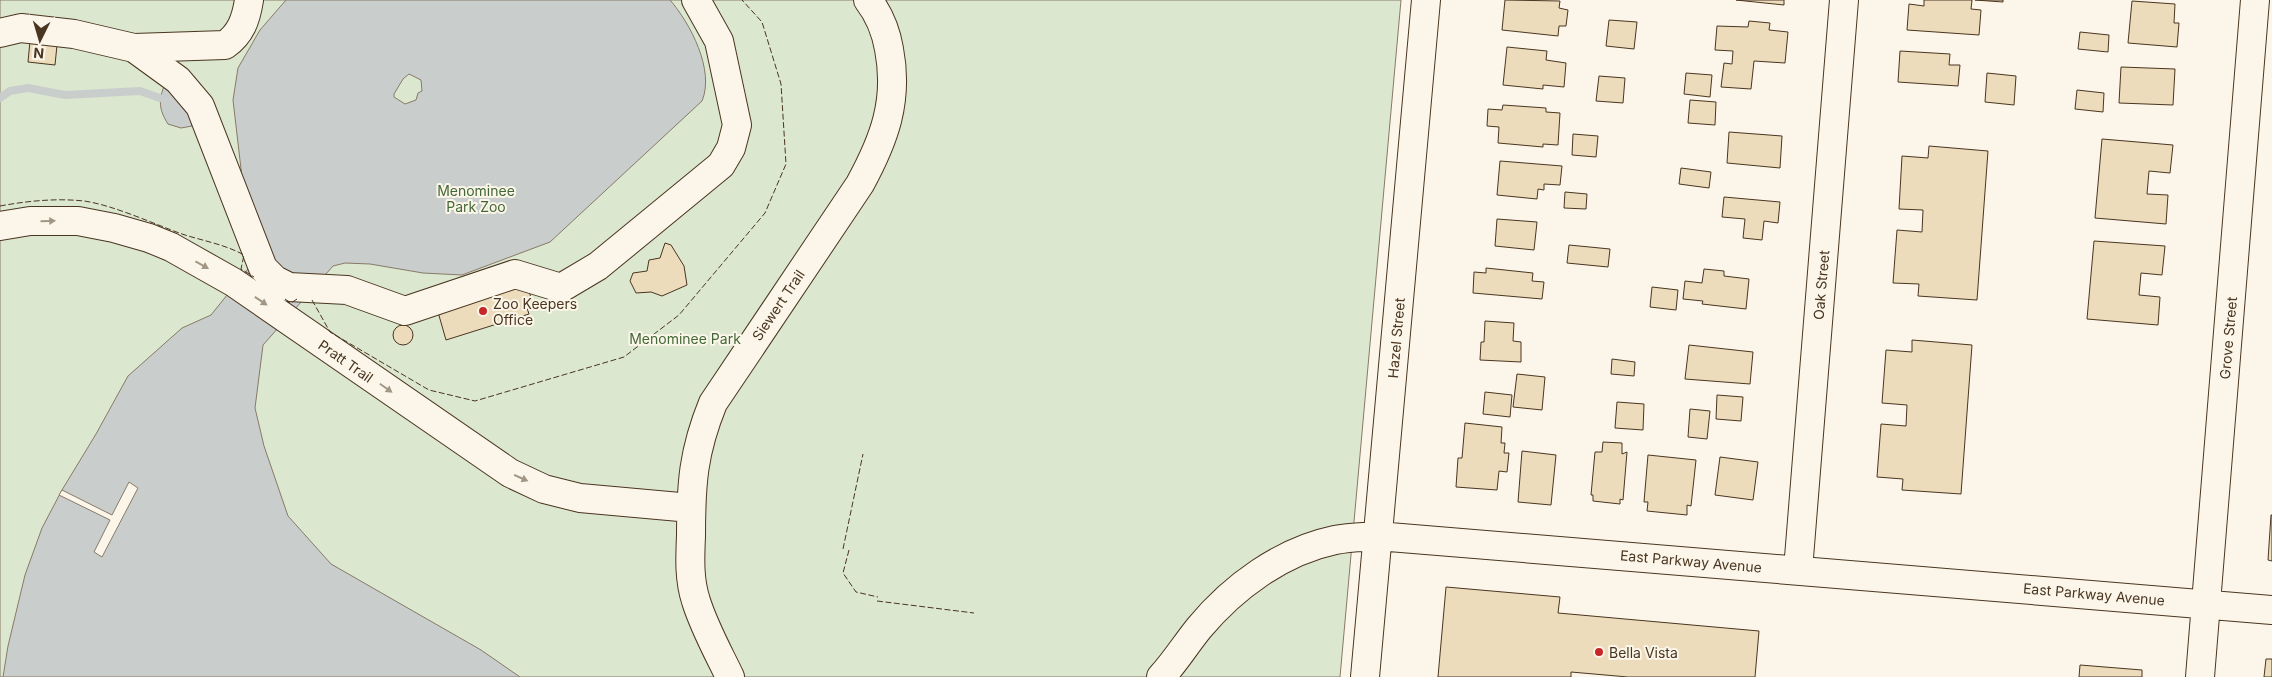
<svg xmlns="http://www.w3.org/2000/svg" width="2272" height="677" font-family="Inter,sans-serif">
	<rect width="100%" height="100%" fill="#fbf6e9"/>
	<path fill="#dce7d0" stroke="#887966" d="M 0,0 L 1401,0 L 1340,677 L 0,677 Z"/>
	<path fill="#c9cecd" stroke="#887966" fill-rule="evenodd" d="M 286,0 L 670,0 C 690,23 715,70 702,101 L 550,242 L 462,275 L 423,273 L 370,264 L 345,263 L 333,266 L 263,345 L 255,408 L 264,446 L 288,516 L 331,564 L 481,650 L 520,677 L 3,677 L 8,646 L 25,575 L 42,528 L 62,490 L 96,434 L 128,376 L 182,328 L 211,315 L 252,264 L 246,233 L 258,216 L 243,186 L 233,100 L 238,68 L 260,30 ZM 409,74 L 421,80 L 422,91 L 418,93 L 416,100 L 405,104 L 394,97 L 394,94 L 403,79 Z
		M 165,84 L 190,114 L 192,126 L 181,128 L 168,124 C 159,110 158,100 165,84 Z"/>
	<path fill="#fbf6e9" stroke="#887966" d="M 129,482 L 138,488 L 102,557 L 94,552 L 110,520 L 59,495 L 62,490 L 112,515 Z"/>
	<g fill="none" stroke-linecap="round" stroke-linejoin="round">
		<path stroke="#c9cecd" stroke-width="8" d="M 0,98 L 10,91 L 28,88 L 65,95 L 140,91 L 160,98"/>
	</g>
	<path fill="#ecdcbc" stroke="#4a3520" d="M 1505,0 L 1560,1 L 1559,8 L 1568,10 L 1566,26 L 1559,26 L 1558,36 L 1502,30 Z
		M 1736,0 L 1784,0 L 1784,5 Z
		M 1924,0 L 1972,0 L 1971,9 L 1981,10 L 1979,35 L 1907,30 L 1909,4 L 1924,6 Z
		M 1975,0 L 2003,0 L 2003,2 Z
		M 2132,1 L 2175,4 L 2174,23 L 2179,23 L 2177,47 L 2128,43 Z
		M 1609,20 L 1637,22 L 1634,49 L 1606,46 Z
		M 1749,21 L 1770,23 L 1769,30 L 1788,32 L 1785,63 L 1754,61 L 1751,89 L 1721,87 L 1724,63 L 1732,64 L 1733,51 L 1715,50 L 1717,26 L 1748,27 Z
		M 2080,32 L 2109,35 L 2108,52 L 2078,49 Z
		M 30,41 L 57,45 L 55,65 L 28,62 Z
		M 1507,47 L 1547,51 L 1546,60 L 1566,63 L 1564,87 L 1543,85 L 1543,89 L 1503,85 Z
		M 1900,51 L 1950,54 L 1949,65 L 1960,65 L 1958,86 L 1898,82 Z
		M 2121,67 L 2175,69 L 2173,105 L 2119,103 Z
		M 1686,73 L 1712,75 L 1710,97 L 1684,94 Z
		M 1987,73 L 2016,76 L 2014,105 L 1985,102 Z
		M 1599,76 L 1625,78 L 1623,103 L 1596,101 Z
		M 2077,90 L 2104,93 L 2103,112 L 2075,109 Z
		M 1690,100 L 1716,102 L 1715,125 L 1688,123 Z
		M 1503,105 L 1546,108 L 1546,112 L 1560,113 L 1558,145 L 1543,144 L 1543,147 L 1498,143 L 1499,127 L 1487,126 L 1488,109 L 1502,110 Z
		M 1729,132 L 1782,136 L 1780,168 L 1727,163 Z
		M 1573,134 L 1598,136 L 1596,157 L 1572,155 Z
		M 2102,139 L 2173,145 L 2170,173 L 2149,171 L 2147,194 L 2168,195 L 2166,224 L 2095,218 Z
		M 1929,146 L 1988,151 L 1977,300 L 1918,296 L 1919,284 L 1893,283 L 1897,230 L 1922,232 L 1923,210 L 1899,209 L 1902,156 L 1928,158 Z
		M 1500,161 L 1562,166 L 1560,185 L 1544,184 L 1544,190 L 1538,189 L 1537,199 L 1497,195 Z
		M 1681,168 L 1711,172 L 1709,188 L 1679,184 Z
		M 1565,192 L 1587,194 L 1586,209 L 1564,208 Z
		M 1724,197 L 1780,202 L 1778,223 L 1764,221 L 1762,240 L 1743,238 L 1745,219 L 1722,217 Z
		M 1497,219 L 1537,222 L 1534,250 L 1495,246 Z
		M 2094,241 L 2165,246 L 2162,275 L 2141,273 L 2139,295 L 2160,297 L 2158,325 L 2087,319 Z
		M 665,243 L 671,245 L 684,266 L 687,285 L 662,296 L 651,292 L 636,293 L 630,281 L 633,273 L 647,271 L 649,260 L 660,258 Z
		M 1569,245 L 1610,249 L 1608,267 L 1567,263 Z
		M 1486,268 L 1533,273 L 1532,281 L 1544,282 L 1542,299 L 1473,293 L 1474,272 L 1486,273 Z
		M 1704,269 L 1724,271 L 1724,276 L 1749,279 L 1746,309 L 1702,304 L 1703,301 L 1683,299 L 1685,281 L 1702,283 Z
		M 527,283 L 533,306 L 527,308 L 529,314 L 446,340 L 436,305 Z
		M 1652,287 L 1678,290 L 1676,310 L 1650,307 Z
		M 1485,321 L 1514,323 L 1513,341 L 1521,342 L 1521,362 L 1480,360 L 1481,342 L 1484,342 Z
		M393 335a10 10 0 1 1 20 0a10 10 0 1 1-20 0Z
		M 1912,340 L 1972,345 L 1961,494 L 1902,490 L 1903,479 L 1877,477 L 1881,424 L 1906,426 L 1907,405 L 1882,403 L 1886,350 L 1912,352 Z
		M 1689,345 L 1753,352 L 1750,384 L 1685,379 Z
		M 1612,359 L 1635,362 L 1634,376 L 1611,374 Z
		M 1517,374 L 1545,377 L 1542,410 L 1513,407 Z
		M 1485,392 L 1512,395 L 1510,417 L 1483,414 Z
		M 1717,395 L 1743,397 L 1741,421 L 1716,419 Z
		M 1617,402 L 1644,404 L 1643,430 L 1615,428 Z
		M 1690,409 L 1710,411 L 1707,439 L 1688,437 Z
		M 1465,423 L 1502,427 L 1501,443 L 1505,443 L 1504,453 L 1509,453 L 1507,472 L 1499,471 L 1497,490 L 1456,487 L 1458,458 L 1462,458 Z
		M 1603,442 L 1622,443 L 1622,454 L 1627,452 L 1623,500 L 1620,499 L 1620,504 L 1593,501 L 1593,495 L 1591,495 L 1595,452 L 1602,452 Z
		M 1522,451 L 1556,455 L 1551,505 L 1518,502 Z
		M 1648,455 L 1696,460 L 1691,506 L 1687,505 L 1687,515 L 1647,511 L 1648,502 L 1644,502 Z
		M 1720,457 L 1758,462 L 1753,500 L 1715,495 Z
		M 2271,515 L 2272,515 L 2272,561 L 2268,560 Z
		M 1446,587 L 1560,597 L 1558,613 L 1759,631 L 1755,677 L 1628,677 L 1571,672 L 1571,677 L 1438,677 Z
		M 2266,659 L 2272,659 L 2272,677 L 2264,677 Z
		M 2080,665 L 2142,670 L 2142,677 L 2079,677 Z"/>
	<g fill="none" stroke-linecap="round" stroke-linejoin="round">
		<g stroke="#4a3520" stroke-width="30">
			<path id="minor" d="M 249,0 C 246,19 241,34 225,45 L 134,48 L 178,80 L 200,106 L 263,268 L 275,280 L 289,287 L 347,290 L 405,311 L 515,274 L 561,288 L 598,266 L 721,165 L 731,148 L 737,125 L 719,41 L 696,0
				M 0,33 L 21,28 L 74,34 L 134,48
				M 0,226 L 30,221 L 78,221 L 114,228 L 149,238 L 171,247 L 233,282 L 510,473 L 544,489 L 580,498 L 691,508
				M 1798,570 L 1844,0
				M 730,677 C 718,652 704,627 696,601 C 689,580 690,558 691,536 C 691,484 693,452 713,403 L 860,184 C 884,140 899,101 889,49 C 886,32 879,14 868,0
				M 1161,677 C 1175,662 1186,644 1199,628 C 1233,587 1282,551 1335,540 C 1349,537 1364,537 1377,536 L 2272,610
				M 1365,677 L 1426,0
				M 2200,677 L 2255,0"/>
		</g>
		<use href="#minor" stroke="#fbf6e9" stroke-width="28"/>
		<path stroke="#4a3520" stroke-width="1" stroke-dasharray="6 2.5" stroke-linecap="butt" d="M 0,206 C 27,201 56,198 84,201 C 113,205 154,224 182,234 C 203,241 224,244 244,255 L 241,269 L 254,277
			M 285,299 L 291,303 L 297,299
			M 312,300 L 330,332 L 429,390 L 475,401 L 624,357 L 679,315 L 765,213 L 786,164 L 781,84 L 762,22 L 742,0
			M 843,549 L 863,454
			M 849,550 L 843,573 L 856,592 L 878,597
			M 877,601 L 974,613"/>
	</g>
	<defs><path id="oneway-solid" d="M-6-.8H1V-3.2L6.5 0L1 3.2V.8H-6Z" transform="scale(1.25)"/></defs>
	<g fill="#a29684">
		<use href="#oneway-solid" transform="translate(48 221) rotate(-1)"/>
		<use href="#oneway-solid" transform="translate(202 265) rotate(29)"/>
		<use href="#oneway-solid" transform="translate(261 301) rotate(34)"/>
		<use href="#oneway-solid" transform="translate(386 388) rotate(35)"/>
		<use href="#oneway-solid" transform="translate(521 478) rotate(24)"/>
	</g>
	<g fill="#c62828" stroke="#fbf6e9" stroke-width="2">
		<circle cx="483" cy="311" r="5"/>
		<circle cx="1599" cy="652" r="5"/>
	</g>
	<g text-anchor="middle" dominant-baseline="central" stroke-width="4" stroke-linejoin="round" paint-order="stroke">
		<g font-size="14" fill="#436837" stroke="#fbf6e9">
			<text x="476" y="190">Menominee<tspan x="476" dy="16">Park Zoo</tspan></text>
			<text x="685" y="338">Menominee Park</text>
		</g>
		<g font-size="14" fill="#4a3520" stroke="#fbf6e9">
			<text transform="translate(1821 285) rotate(-85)">Oak Street</text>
			<text transform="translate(778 305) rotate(-56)">Siewert Trail</text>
			<text transform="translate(1396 338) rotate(-85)">Hazel Street</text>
			<text transform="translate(2228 338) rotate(-85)">Grove Street</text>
			<text transform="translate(346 361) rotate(35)">Pratt Trail</text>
			<text transform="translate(1691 561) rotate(5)">East Parkway Avenue</text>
			<text transform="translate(2094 594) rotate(5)">East Parkway Avenue</text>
		</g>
		<g font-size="14" fill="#4a3520" stroke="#fbf6e9" text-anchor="start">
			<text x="493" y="303">Zoo Keepers<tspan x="493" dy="16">Office</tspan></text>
			<text x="1609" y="652">Bella Vista</text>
		</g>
	</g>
	<g transform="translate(40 40) rotate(185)" stroke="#fbf6e9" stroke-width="4" paint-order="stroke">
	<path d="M0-4L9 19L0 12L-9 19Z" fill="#4a3520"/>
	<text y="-8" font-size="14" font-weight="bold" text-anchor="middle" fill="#4a3520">N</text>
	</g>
</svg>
